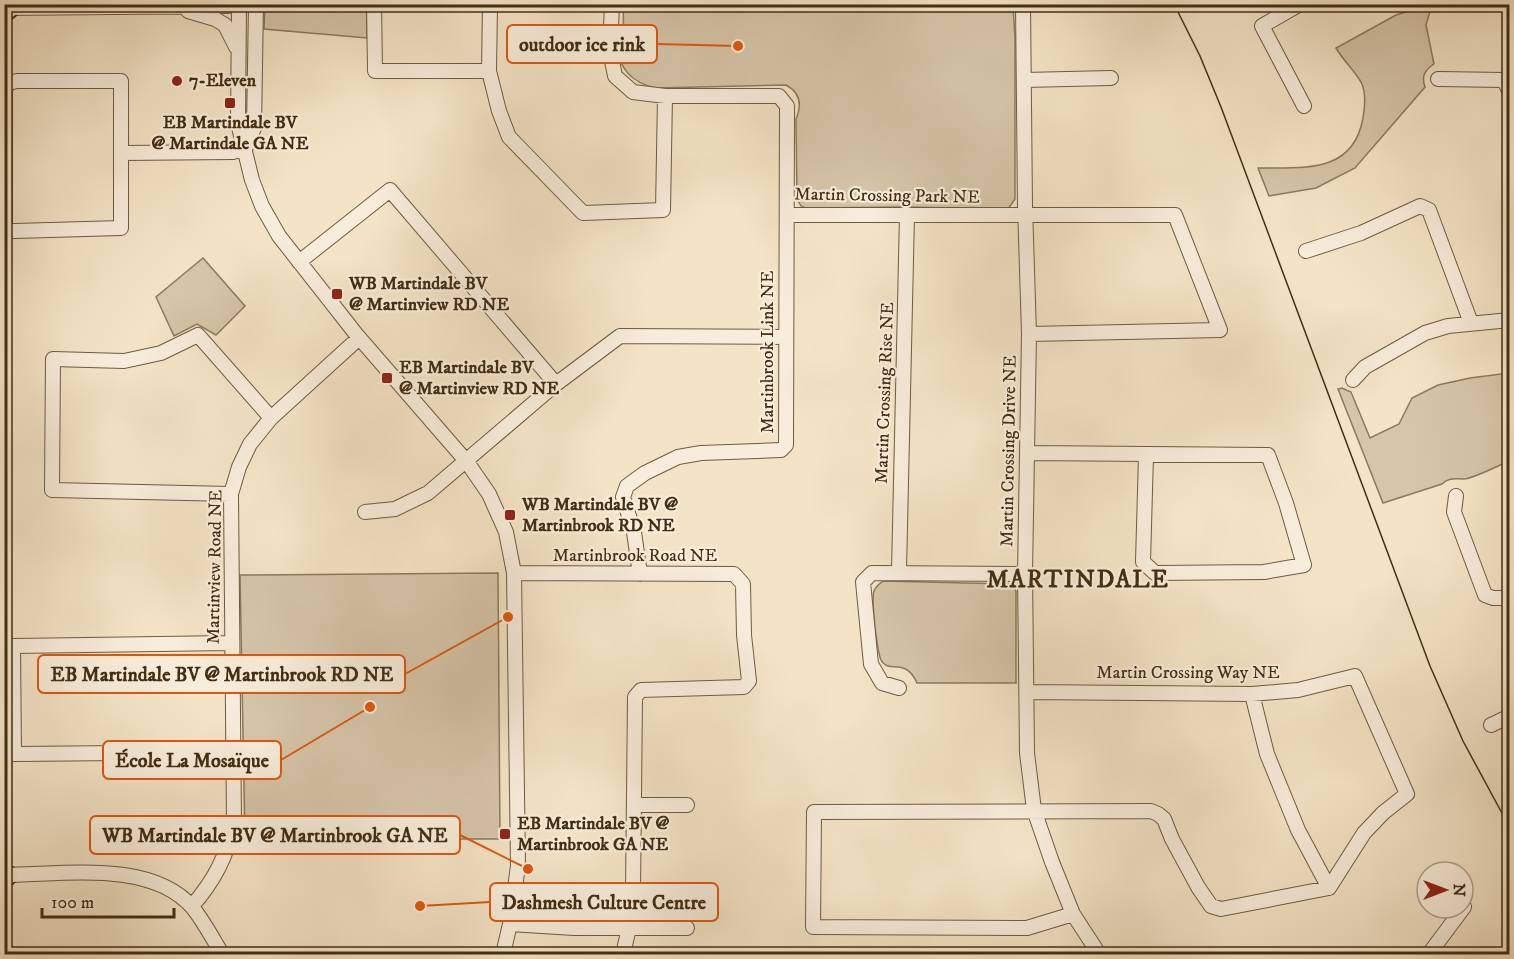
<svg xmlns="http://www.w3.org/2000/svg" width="1514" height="959" font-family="'IM FELL DW Pica',serif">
	<rect width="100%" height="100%" fill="#f4e4c7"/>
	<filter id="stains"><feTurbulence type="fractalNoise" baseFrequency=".00333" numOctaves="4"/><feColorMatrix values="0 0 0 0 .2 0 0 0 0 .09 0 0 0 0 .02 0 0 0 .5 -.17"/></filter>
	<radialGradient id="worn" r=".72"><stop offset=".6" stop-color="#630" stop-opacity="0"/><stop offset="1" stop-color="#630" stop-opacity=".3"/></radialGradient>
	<path fill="#d6c5a9" stroke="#8c7a5e" stroke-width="1.5" d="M 265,5 L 367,5 L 367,38 L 264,29 Z
		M 623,5 L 1013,5 L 1015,38 L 1015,199 L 1008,209 L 901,207 L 806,208 L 801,206 L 797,199 L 796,119 C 802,105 801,93 786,85 L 656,88 C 633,83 615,68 620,42 C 621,37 623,33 623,28 C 624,20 623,12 623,5 Z
		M 1417,5 L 1432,5 L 1426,25 L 1434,64 C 1425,70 1421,76 1425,87 L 1355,168 L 1316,188 L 1269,196 L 1258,168 C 1302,167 1353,175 1363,118 C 1365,107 1366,92 1361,82 C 1354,70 1343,60 1336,48 L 1396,15 L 1415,9 Z
		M 203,258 L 245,306 L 216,335 L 197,324 L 174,336 L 156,297 Z
		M 1509,373 L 1509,461 C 1500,465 1472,479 1464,479 C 1455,479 1449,477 1442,484 L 1383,503 L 1338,389 L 1342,388 L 1351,392 L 1370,438 L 1399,424 L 1412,398 L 1438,385 L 1470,378 Z
		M 498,573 L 500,839 L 245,839 L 240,575 Z
		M 883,581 L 1009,584 L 1016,591 L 1016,683 L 917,683 C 905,656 889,675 881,660 C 877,650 871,601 874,591 C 876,586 879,584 883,581 Z"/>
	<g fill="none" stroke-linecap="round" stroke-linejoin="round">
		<g stroke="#6e5c41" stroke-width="16">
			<path id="minor" d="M 239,4 L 238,123 L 252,180 L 262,206 L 279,236 L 356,334 L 467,462 L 489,494 L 506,532 L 514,573 L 518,866 L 510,924 L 503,954
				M 374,4 L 375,71 L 489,71
				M 490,4 L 489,71 L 499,111 L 509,137 L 583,213 L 663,210 L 665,96
				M 612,4 L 610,51 L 615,76 L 633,92 L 665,96 L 779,96 L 787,106 L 786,445 L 781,450 L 701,453 L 678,457 L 645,473 L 627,486 L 623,497 L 634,532 L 640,574
				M 1023,4 L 1025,206 L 1029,334 L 1025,574 L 1027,753 L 1034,810 L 1052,862 L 1073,914 L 1099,954
				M 1300,4 L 1262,26 L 1304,106
				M 4,8 L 226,6 L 242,4
				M 188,11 L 215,19 L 225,25 L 236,47
				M 1438,79 L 1504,80 L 1510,93
				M 1024,80 L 1111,78
				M 17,81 L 121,81 L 121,228 L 14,231 L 7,229 L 5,225 L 5,90 L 8,83 Z
				M 245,149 L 254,128 L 256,4
				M 121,153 L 233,152 L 245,149
				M 787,215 L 1175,215 L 1220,330 L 1029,334
				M 1306,251 L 1361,233 L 1420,206 L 1429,210 L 1471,323
				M 299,262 L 390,190 L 556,384
				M 1353,380 L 1365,367 L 1425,333 L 1448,326 L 1510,320
				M 1028,453 L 1268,455 L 1286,503 L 1304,565 L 1264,572 L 1155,573 L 1143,562 L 1146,455
				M 231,494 L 52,490 L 53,359 L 124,361 L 161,353 L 198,335 L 271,418
				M 1456,496 L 1454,512 L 1485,595 L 1493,598 L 1510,598
				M 365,512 L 395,509 L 428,493 L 556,384 L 620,336 L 786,337
				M 899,571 L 907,215
				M 514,573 L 734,574 L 743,584 L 744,635 L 749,681 L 744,687 L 641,690 L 635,697 L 633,893 L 629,928 L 623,954
				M 231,643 L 13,646 L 14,754 L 232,752
				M 899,688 L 882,683 L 871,664 L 863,582 L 872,573 L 1025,574
				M 1027,692 L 1252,694 L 1298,690 L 1355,676 L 1407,794 L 1383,813 L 1364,833 L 1329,888 L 1221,909 L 1211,906 L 1198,887 L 1172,839 L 1164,819 L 1158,814 L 1151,811 L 814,812 L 813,927 L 1027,928 L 1073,914
				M 1252,694 L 1267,754 L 1298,830 L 1329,888
				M 1491,725 L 1510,716
				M 635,805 L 687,805
				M 4,875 C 62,875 151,859 193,908 C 204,922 213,939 222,954
				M 192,906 C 214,881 227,856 234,823 L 231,494 L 239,467 L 250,444 L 271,418 L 359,338
				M 510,924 L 574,928 L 687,928
				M 1429,954 L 1464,907"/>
		</g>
		<g stroke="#422e14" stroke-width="20">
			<path id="major" d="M 4,14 L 11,8
				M 4,880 L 9,875"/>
		</g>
		<use href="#minor" stroke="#f8eddb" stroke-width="14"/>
		<use href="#major" stroke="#f4e4c7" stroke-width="16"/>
		<path stroke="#422e14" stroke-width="1.5" d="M 1174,4 L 1200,56 L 1221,107 L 1430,666 L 1463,741 L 1510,828"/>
	</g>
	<g fill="#8f2418" stroke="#f8eddb" stroke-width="2">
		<circle cx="177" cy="81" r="6"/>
		<rect x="224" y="97" width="12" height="12" rx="3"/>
		<rect x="331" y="288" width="12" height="12" rx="3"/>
		<rect x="381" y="372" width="12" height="12" rx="3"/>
		<rect x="504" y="509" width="12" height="12" rx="3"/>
		<rect x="499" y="828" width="12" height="12" rx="3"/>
	</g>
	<g text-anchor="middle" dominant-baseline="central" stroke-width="4.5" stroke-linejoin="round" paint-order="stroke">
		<g font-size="18" font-weight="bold" fill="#422e14" stroke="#f8eddb" text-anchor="start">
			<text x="189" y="81">7-Eleven</text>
			<text x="230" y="123" text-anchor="middle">EB Martindale BV<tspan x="230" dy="21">@ Martindale GA NE</tspan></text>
			<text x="349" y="284">WB Martindale BV<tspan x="349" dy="21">@ Martinview RD NE</tspan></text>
			<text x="399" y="368">EB Martindale BV<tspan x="399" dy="21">@ Martinview RD NE</tspan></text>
			<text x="522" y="505">WB Martindale BV @<tspan x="522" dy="21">Martinbrook RD NE</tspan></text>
			<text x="517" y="824">EB Martindale BV @<tspan x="517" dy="21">Martinbrook GA NE</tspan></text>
		</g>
		<g font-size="18" fill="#422e14" stroke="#f8eddb">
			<text transform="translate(887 196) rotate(1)">Martin Crossing Park NE</text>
			<text transform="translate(768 352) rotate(-90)">Martinbrook Link NE</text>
			<text transform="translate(885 393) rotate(-88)">Martin Crossing Rise NE</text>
			<text transform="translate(1009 451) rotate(-89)">Martin Crossing Drive NE</text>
			<text x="635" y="556">Martinbrook Road NE</text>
			<text transform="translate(215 567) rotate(-89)">Martinview Road NE</text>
			<text x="1188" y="673">Martin Crossing Way NE</text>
		</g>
		<g font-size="24" font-weight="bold" letter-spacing="1.5" fill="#422e14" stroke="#f8eddb">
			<text x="1078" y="580">MARTINDALE</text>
		</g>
	</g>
	<path fill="none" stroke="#e0570c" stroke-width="2" d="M738 46L657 44M508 617L405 674M370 707L281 760M528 869L460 835M420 906L490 902"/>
	<g fill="#e0570c" stroke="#f8eddb" stroke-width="2">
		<circle cx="738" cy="46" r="6"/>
		<circle cx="508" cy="617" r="6"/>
		<circle cx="370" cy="707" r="6"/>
		<circle cx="528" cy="869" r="6"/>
		<circle cx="420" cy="906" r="6"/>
	</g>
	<g fill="#f8eddb" stroke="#e0570c" stroke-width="2">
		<rect x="507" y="25" width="150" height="38" rx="6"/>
		<rect x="38" y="655" width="367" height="38" rx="6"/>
		<rect x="103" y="741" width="178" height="38" rx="6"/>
		<rect x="90" y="816" width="370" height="38" rx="6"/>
		<rect x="490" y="883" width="228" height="38" rx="6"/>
	</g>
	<g font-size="20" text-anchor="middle" font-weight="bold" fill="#422e14">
		<text x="582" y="51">outdoor ice rink</text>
		<text x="222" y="681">EB Martindale BV @ Martinbrook RD NE</text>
		<text x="192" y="767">École La Mosaïque</text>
		<text x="275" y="842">WB Martindale BV @ Martinbrook GA NE</text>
		<text x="604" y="909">Dashmesh Culture Centre</text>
	</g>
	<rect width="1514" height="959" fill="none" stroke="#f4e4c7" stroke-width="24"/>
	<rect x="6" y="6" width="1502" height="947" fill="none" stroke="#422e14" stroke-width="3"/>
	<rect x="12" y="12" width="1490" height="935" fill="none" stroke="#422e14" stroke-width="1.5"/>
	<g transform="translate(1445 890) rotate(90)"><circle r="28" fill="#f8eddb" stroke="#afa18b" stroke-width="1.5"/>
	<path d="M0-4.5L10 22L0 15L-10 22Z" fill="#8f2418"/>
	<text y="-9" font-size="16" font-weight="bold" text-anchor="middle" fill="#422e14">N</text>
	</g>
	<path d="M42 908v9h132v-9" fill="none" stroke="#422e14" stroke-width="3"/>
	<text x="51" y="908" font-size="18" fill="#422e14" stroke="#f8eddb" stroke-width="4.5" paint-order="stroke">100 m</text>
	<rect width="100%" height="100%" filter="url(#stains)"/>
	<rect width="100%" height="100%" fill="url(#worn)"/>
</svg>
